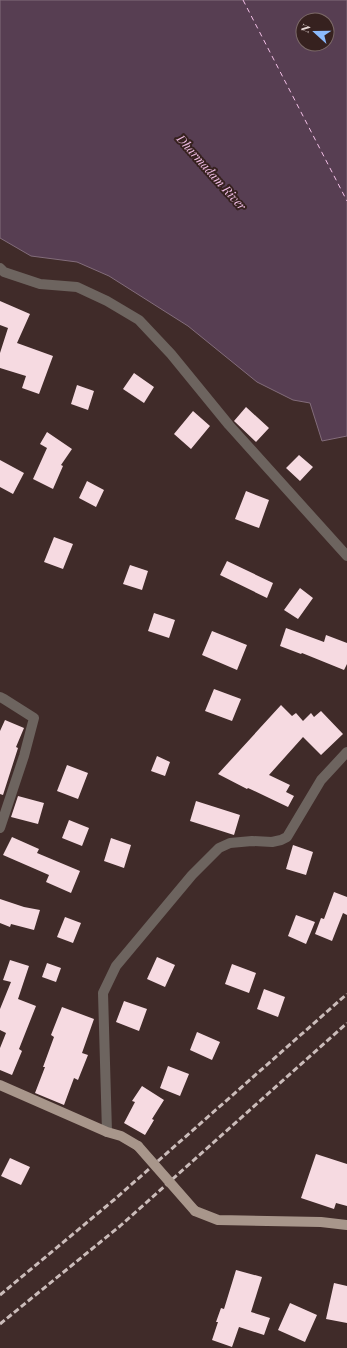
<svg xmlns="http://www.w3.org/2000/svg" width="347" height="1348" font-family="'Playfair Display',serif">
	<rect width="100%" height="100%" fill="#402b29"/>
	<path fill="#573e52" stroke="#826c7a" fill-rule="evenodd" d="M 0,0 L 347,0 L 347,436 L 322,441 L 310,403 L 293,400 L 257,382 L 188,326 L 109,276 L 77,262 L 31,256 L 0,238 ZM 303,20 L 327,20 L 327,44 L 303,44 Z"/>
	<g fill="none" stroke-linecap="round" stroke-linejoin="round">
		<path stroke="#f2bee6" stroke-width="1" stroke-dasharray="5 4" stroke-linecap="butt" d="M 243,0 L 347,201"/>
	</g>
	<path fill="#f6dae1" d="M 0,301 L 30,314 L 17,343 L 53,356 L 39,394 L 22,388 L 26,376 L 0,368 L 0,353 L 8,328 L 0,325 Z
		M 134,373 L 154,387 L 144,403 L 123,389 Z
		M 77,385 L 94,391 L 88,410 L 71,404 Z
		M 246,407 L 269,428 L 256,442 L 234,421 Z
		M 193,411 L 210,426 L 191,449 L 174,434 Z
		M 47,432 L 72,449 L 61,465 L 63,466 L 53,489 L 33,479 L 47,448 L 40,444 Z
		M 299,455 L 313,467 L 300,481 L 286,468 Z
		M 0,460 L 24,473 L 13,494 L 0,487 Z
		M 87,481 L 104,490 L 96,507 L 79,498 Z
		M 246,491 L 269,500 L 259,528 L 235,519 Z
		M 54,537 L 73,544 L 63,569 L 44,562 Z
		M 227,561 L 273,583 L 267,598 L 220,575 Z
		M 130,565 L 148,571 L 142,590 L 123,584 Z
		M 300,588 L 313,598 L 298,619 L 284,610 Z
		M 154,613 L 175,620 L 169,638 L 148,631 Z
		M 286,628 L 324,642 L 326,635 L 347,643 L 347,664 L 344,670 L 302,653 L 301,654 L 280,646 Z
		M 212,631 L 247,645 L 237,670 L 202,655 Z
		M 214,689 L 241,699 L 232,721 L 205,711 Z
		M 281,705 L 292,716 L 296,713 L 303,721 L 311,713 L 314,717 L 321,711 L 343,734 L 321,755 L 303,737 L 269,775 L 290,785 L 286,792 L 294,796 L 288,807 L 248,788 L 247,789 L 218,774 Z
		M 5,720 L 24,728 L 16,747 L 18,748 L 3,795 L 0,794 L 0,731 Z
		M 157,756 L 170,762 L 165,776 L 151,771 Z
		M 67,765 L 88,773 L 78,799 L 57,791 Z
		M 18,796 L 44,803 L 38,824 L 11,817 Z
		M 196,801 L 240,815 L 234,835 L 190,821 Z
		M 69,820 L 89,828 L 82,846 L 62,838 Z
		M 12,837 L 39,849 L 37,853 L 80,871 L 71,893 L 46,882 L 49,875 L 3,855 Z
		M 111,838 L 131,845 L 124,868 L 104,861 Z
		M 293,845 L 313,852 L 306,875 L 286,869 Z
		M 334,892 L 347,897 L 347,915 L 343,913 L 332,941 L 315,934 L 321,918 L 324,919 Z
		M 0,899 L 24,907 L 40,910 L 34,930 L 11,924 L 10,927 L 0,923 Z
		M 296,915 L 315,922 L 306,944 L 288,936 Z
		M 65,917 L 81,923 L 73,943 L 57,937 Z
		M 157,957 L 175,965 L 165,987 L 147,979 Z
		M 10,960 L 29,966 L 18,999 L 36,1006 L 19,1049 L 22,1051 L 12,1075 L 0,1070 L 0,1048 L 6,1033 L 0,1030 L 0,1009 L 11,982 L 3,980 Z
		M 47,963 L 61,968 L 56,982 L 42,977 Z
		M 232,964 L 256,973 L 249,993 L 225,984 Z
		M 264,989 L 285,997 L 278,1017 L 257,1009 Z
		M 124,1001 L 147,1009 L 139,1031 L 116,1022 Z
		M 62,1007 L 94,1019 L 82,1053 L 88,1055 L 78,1080 L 74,1078 L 64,1105 L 35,1093 L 45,1067 L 43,1067 L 54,1037 L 51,1035 Z
		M 197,1032 L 220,1042 L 212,1060 L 190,1050 Z
		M 168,1066 L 189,1074 L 180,1096 L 160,1088 Z
		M 142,1086 L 164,1100 L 152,1119 L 154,1120 L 145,1135 L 124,1123 L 135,1102 L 132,1101 Z
		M 316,1154 L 347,1164 L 347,1206 L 336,1203 L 334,1209 L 301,1198 Z
		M 10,1158 L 30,1167 L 21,1185 L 1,1176 Z
		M 236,1270 L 262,1277 L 251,1312 L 270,1318 L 264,1335 L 239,1327 L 232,1347 L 212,1340 L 218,1322 L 216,1322 L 221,1308 L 224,1309 Z
		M 334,1283 L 347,1286 L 347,1323 L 326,1319 Z
		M 290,1303 L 317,1315 L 305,1342 L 278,1330 Z"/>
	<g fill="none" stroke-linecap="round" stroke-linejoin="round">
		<path stroke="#6d645f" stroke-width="10" d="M 0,268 L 4,272 L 40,284 L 77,287 L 107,301 L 139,320 L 171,354 L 229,425 L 347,556
			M 0,697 L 4,699 L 34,718 L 24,756 L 0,828
			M 107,1132 L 103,993 L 116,966 L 192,875 L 219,848 L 230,843 L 252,841 L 272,842 L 281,840 L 287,837 L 321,780 L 347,752"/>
		<path stroke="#a8968b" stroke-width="10" d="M 0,1085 L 107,1132 L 121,1136 L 138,1146
			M 195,1211 L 218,1220 L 321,1222 L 347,1225"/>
		<path stroke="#cbbcba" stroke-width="3" stroke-dasharray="6 3" stroke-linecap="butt" d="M 0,1295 L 115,1199 L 347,994
			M 0,1324 L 120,1226 L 347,1023"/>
		<path stroke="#a8968b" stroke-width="10" d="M 138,1146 L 195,1211"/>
	</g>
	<g text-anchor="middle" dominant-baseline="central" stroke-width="4" stroke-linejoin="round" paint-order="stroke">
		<g font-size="12" font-style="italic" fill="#f2bee6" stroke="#36211f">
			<text transform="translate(212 172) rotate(48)">Dharmadam River</text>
		</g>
	</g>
	<g transform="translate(315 32) rotate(291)"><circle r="19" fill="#36211f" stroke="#7c6a68"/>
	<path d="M0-3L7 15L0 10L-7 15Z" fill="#8bbafc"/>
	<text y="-6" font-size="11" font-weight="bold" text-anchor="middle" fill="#e6d8d6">N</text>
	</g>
</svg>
